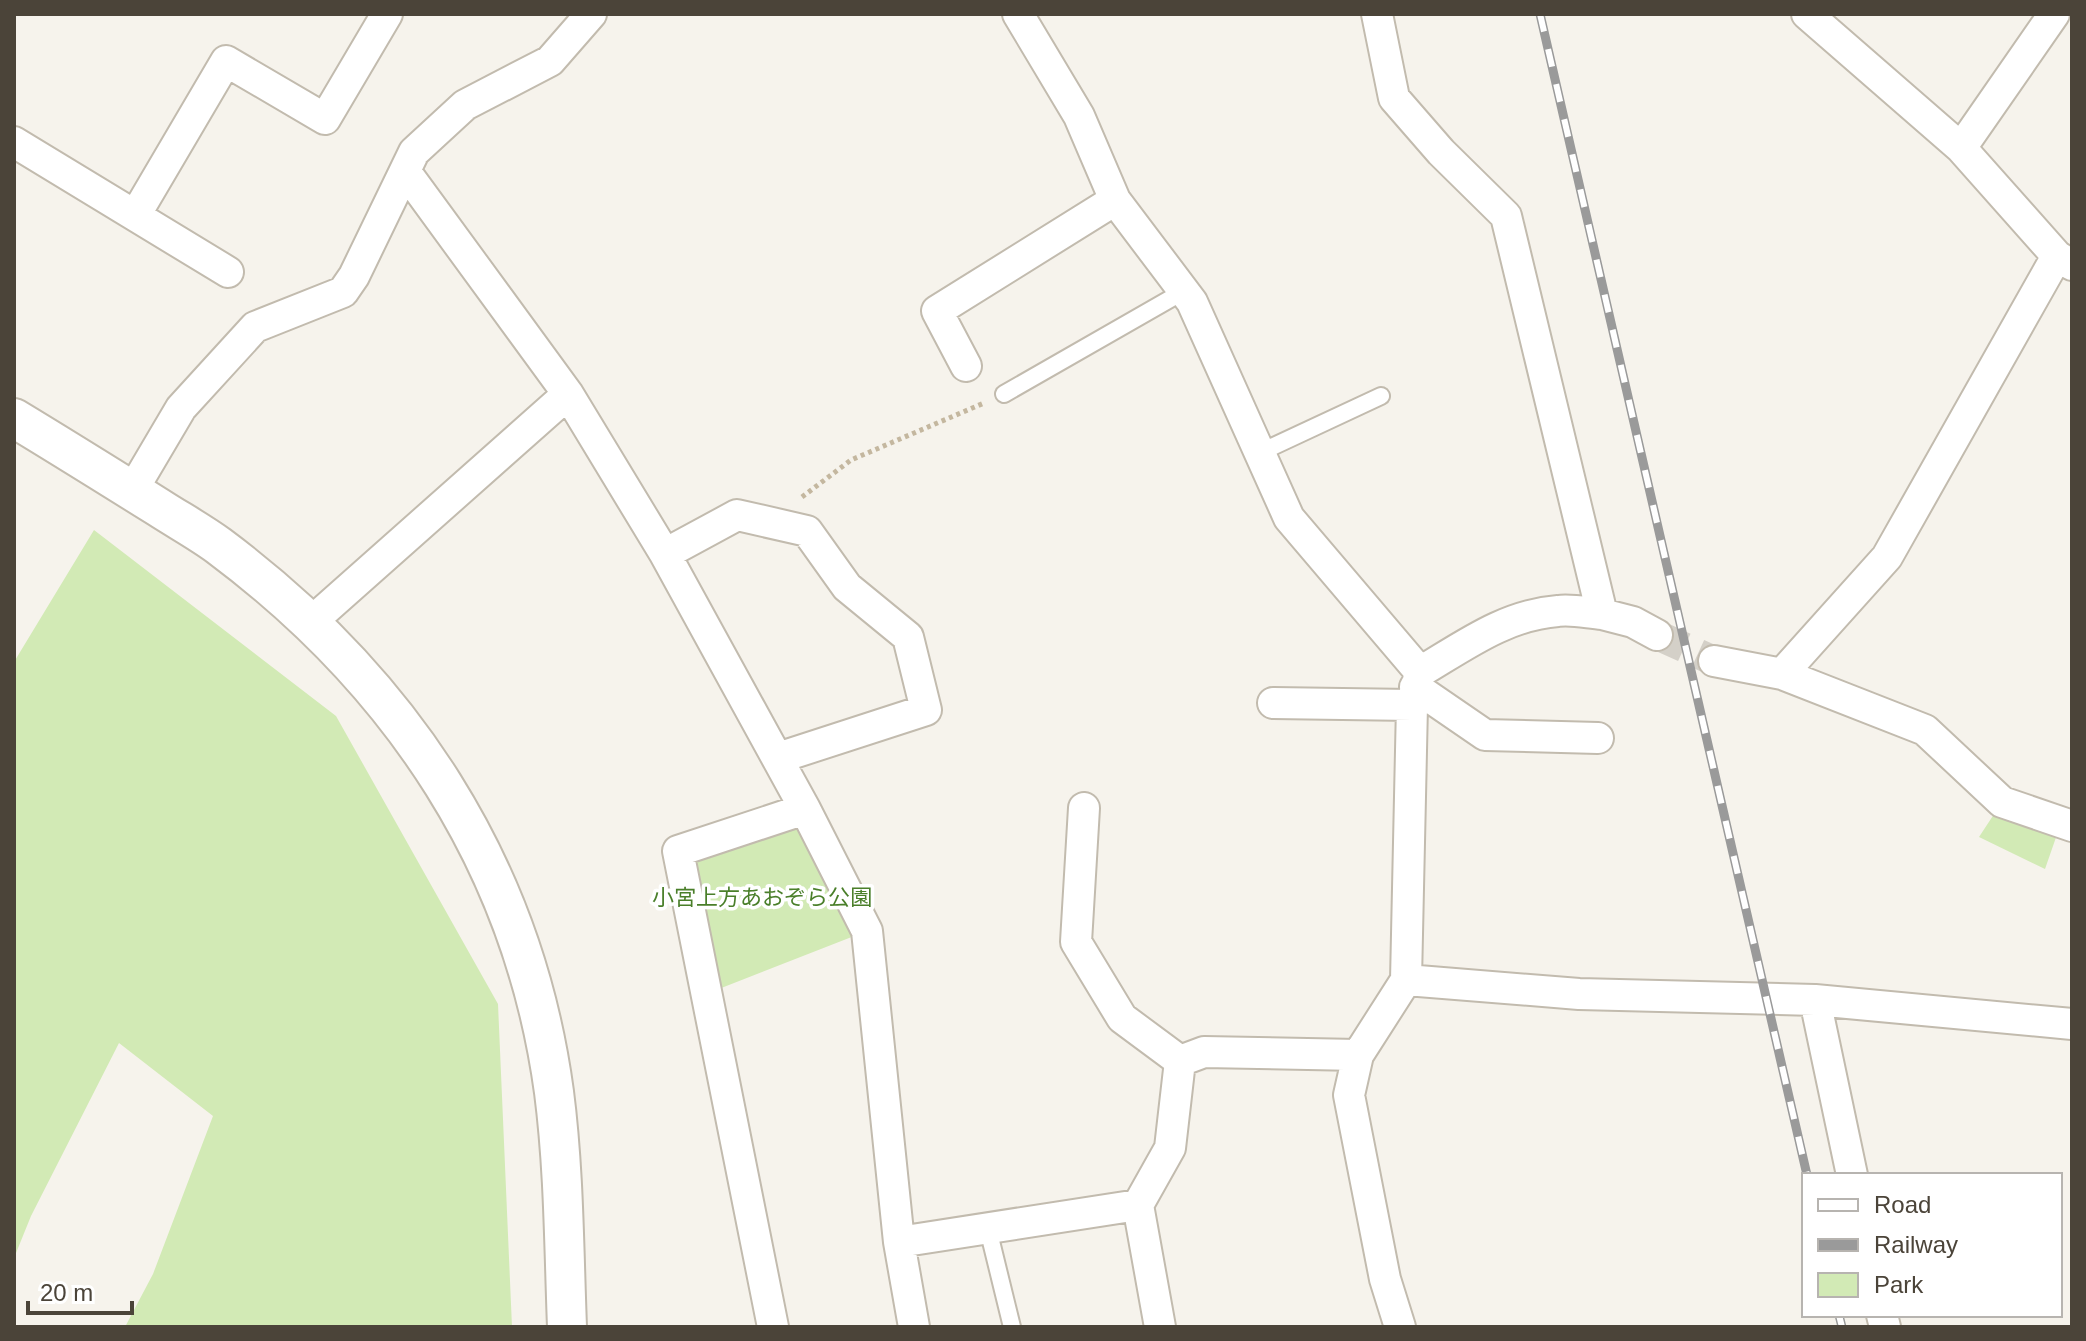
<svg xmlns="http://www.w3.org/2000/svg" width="2086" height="1341" font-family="Arial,'Noto Sans JP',sans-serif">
	<rect width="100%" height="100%" fill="#f6f3ec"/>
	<path fill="#d2eab5" d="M 94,530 L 336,716 L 498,1004 L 512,1327 L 125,1327 L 153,1274 L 213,1116 L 119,1043 L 31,1216 L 14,1258 L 14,662 Z
		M 2002,802 L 2061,823 L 2045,869 L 1979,837 Z
		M 805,809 L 867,931 L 706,994 L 678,851 Z"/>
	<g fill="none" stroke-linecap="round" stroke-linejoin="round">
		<path stroke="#d4d0c8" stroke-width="30" stroke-dasharray="30 15" stroke-linecap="butt" d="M 1657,635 L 1714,661"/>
		<g stroke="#c2bbae" stroke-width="20">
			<path id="service" d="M 1004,394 L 1184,291
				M 1261,452 L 1381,396
				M 988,1229 L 1012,1327"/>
		</g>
		<g stroke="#c2bbae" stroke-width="34">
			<path id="minor" d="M 1018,14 L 1079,116 L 1115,200 L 1192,302 L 1289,518 L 1420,672
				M 1377,14 L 1394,98 L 1441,152 L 1506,216 L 1602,614 C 1588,613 1572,609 1558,611 C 1505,615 1464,646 1420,672 L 1412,705 L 1406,980 L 1579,994 L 1815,1000 L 2072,1024
				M 1807,14 L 1961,148 L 2057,256 L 2072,265
				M 14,142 L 228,272
				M 1961,148 L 2054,14
				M 405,171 L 568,394 L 665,554 L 805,809 L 867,931 L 899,1242
				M 136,214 L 226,61 L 325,119 L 387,14
				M 966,366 L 937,311 L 1115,200
				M 132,491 L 181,408 L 255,327 L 343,292 L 354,276 L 414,152 L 465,105 L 550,61 L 591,14
				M 665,554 L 737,515 L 807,531 L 847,587 L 908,637 L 926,710 L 778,758
				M 1602,614 L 1633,622 L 1657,635
				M 310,623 L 568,394
				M 1714,661 L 1782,674 L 1925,730 L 2002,802 L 2072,826
				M 1782,674 L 1887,557 L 2057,256
				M 1415,687 L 1485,735 L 1598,738
				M 1273,703 L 1412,705
				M 1084,808 L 1076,942 L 1122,1018 L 1180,1061
				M 1815,1000 L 1852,1175
				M 1138,1205 L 1170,1148 L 1180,1061 L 1204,1052 L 1358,1055
				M 1882,1315 L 1885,1327
				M 773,1327 L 678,851 L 805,809
				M 914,1327 L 899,1242 L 1138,1205 L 1160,1327
				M 1400,1327 L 1385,1279 L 1349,1095 L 1358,1055 L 1406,980"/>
		</g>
		<g stroke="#c2bbae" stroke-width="42">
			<path id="tertiary" d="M 14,418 C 62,447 110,477 158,507 C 178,520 200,532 219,546 C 401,682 523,864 554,1092 C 564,1169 564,1249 567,1327"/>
		</g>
		<path stroke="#c4b79f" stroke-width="5" stroke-dasharray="4 4" stroke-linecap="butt" d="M 802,497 L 851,460 L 984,403"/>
		<use href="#service" stroke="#fff" stroke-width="16"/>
		<use href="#minor" stroke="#fff" stroke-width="30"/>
		<use href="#tertiary" stroke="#fff" stroke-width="38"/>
		<g stroke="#9a9a9a" stroke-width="9">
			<path id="rail" d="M 1540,14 L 1807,1175
				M 1839,1315 L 1842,1327"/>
		</g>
		<use href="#rail" stroke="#fff" stroke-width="6" stroke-dasharray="18" stroke-linecap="butt"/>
	</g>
	<g text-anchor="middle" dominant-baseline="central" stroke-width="7" stroke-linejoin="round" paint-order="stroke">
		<g font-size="22" fill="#4a7f2a" stroke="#fff">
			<text x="762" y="897">小宮上方あおぞら公園</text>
		</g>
	</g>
	<rect width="2086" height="1341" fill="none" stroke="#4b4439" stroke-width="32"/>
	<rect x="1802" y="1173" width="260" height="144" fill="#ffffff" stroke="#b7b4b0" stroke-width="2"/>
	<rect x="1818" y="1199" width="40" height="12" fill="#ffffff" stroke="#b7b4b0" stroke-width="2"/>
	<text x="1874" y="1213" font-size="24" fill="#4b4439">Road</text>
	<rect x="1818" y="1239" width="40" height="12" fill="#9a9a9a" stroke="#b7b4b0" stroke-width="2"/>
	<text x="1874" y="1253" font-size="24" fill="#4b4439">Railway</text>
	<rect x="1818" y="1273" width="40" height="24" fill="#d2eab5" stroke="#b7b4b0" stroke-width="2"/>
	<text x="1874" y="1293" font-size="24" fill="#4b4439">Park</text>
	<path d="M28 1301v12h104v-12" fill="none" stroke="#4b4439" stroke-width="4"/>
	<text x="40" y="1301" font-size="24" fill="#4b4439" stroke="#ffffff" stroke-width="6" paint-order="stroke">20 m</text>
</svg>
